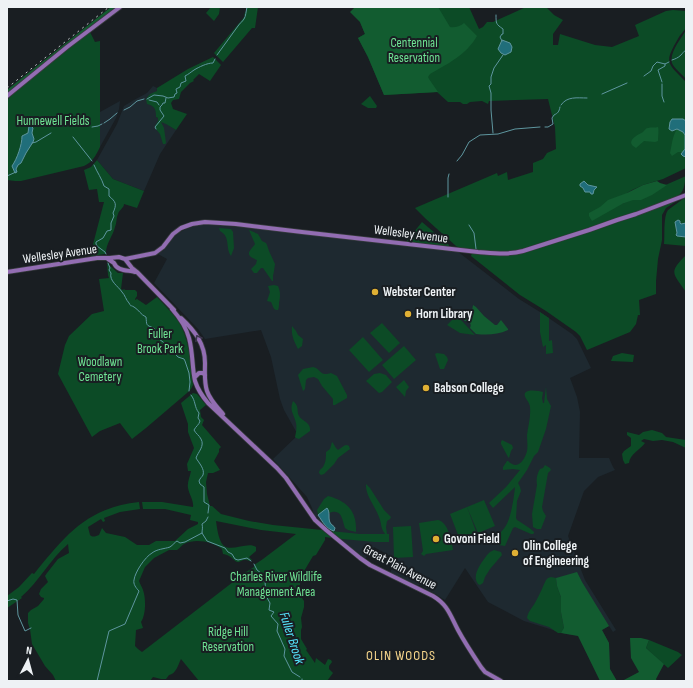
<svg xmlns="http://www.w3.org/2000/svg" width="693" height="688" font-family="'Sofia Sans Condensed',sans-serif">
	<rect width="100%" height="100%" fill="#191e22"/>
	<path fill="#1e2930" d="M 153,86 L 157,88 L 156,117 L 176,130 L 160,154 L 144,191 L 113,179 L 97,160 L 117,124 L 124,106 L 134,100 L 147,93 Z
		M 120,101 L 119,109 L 116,118 L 100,147 L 100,112 Z
		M 200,225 L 212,225 L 235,227 L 235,226 L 457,251 L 519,299 L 540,312 L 572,334 L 577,339 L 591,368 L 570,378 L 577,397 L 580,412 L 579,458 L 609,458 L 613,467 L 615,470 L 598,477 L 584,491 L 568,536 L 585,580 L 616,630 L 613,632 L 609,626 L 602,630 L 609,643 L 610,669 L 617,681 L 590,637 L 566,634 L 524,621 L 488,602 L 465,568 L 445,600 L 420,585 L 417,585 L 390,573 L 396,559 L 374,547 L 365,559 L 329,530 L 319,520 L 314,514 L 312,508 L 307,497 L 273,459 L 298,435 L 284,410 L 280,399 L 271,357 L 261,330 L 205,339 L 198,329 L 154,283 L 167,259 L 158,254 L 164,250 L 174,237 L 179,233 L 187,228 Z"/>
	<path fill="#0c4b26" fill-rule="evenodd" d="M 211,7 L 220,7 L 219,14 L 214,21 L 206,13 Z
		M 246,7 L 258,7 L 255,28 L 252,28 L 223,62 L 214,53 L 245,16 L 244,15 L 246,11 Z
		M 387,7 L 469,7 L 479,29 L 483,27 L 487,22 L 493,22 L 526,7 L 546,7 L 554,15 L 563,20 L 553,34 L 553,45 L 558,45 L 560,34 L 595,45 L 612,47 L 639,36 L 635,25 L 666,11 L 673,10 L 686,11 C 686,15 687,22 686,27 C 685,30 681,34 679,37 C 664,63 666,62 686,82 L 686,168 L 663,179 L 643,185 L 632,190 L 627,193 L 622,204 L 686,176 C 684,185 685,192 676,197 L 629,215 L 614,219 L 594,227 L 521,250 L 501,252 L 465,249 L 460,248 L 456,246 L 426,219 L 415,208 L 497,173 L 498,176 L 507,172 L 508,180 L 533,172 L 533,163 L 543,159 L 547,153 L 556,149 L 555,127 L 548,99 L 489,101 L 488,104 L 482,101 L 470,102 L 467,104 L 463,104 L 460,102 L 448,102 L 437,92 L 384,95 L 368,57 L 358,38 L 365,34 L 360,22 Z
		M 686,30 L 686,79 C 682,74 676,70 673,65 C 667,55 681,39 686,30 Z
		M 90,32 L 95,42 L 100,41 L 100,147 C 96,155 93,162 84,166 L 21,181 L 15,181 L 7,180 L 7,157 L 8,156 L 7,152 L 7,100 L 19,88 Z
		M 213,57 L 221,65 L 210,81 L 199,74 L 193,80 L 194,81 L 190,83 L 181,92 L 179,99 L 173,100 L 171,103 L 173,109 L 187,114 L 176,130 L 166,124 L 161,122 L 164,128 L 166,143 L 165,144 L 163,144 L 160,134 L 155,128 L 155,126 L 158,121 L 158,118 L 156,117 C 156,109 155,106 147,104 L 146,99 L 150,94 L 157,91 L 157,88 L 188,69 Z
		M 370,96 L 377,106 L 376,108 L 368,108 L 361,104 Z
		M 97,160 L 113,179 L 144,191 L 137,208 L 124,204 C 124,208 119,210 118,214 C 116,218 117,222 115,227 C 113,236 106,243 106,253 L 105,254 L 91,256 L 91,252 L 104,202 L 99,202 L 97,189 L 89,190 L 84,170 L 91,167 Z
		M 684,196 L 686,196 L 686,223 L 681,224 L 680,221 L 678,220 L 675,222 L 677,233 L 676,235 L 684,237 L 686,237 L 686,246 L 664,244 C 665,235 663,217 668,210 L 683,199 Z
		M 678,200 L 666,208 L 662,215 L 662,240 L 658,259 L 656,281 L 656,294 L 639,300 L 640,315 L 638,315 L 636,324 L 630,332 L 587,350 L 580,336 L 576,332 L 546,311 L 520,295 L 471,256 L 472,253 L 474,253 L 515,254 Z
		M 422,222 L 449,245 L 449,247 L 406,242 Z
		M 219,228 L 231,229 L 233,232 L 234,248 L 231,256 C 225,247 231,237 220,231 Z
		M 249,230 L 258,234 L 262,241 L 266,243 L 267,245 L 269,251 L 275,264 L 274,271 L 273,276 L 273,281 L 272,281 L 263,268 L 261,268 L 257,273 L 254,273 L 251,269 L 256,264 L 257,260 C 245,255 248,253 255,244 Z
		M 686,255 L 686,292 C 673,273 668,273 686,255 Z
		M 107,263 L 118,273 L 123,273 L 121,289 L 123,290 L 124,289 L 125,290 L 135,290 L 137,292 L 137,296 L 135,299 L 135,300 L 137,299 L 146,305 L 157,297 C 164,305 172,312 178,321 C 190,339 190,363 193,385 L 191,389 L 187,393 L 146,428 L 132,439 L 120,423 L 100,431 L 92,437 L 58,374 L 65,345 L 69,336 L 92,314 L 104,311 L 99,279 L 109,278 L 108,275 Z
		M 274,285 L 278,286 C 281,293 280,297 279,303 C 279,305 279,308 278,310 C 273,311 273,305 271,302 L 267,301 L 270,292 L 268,286 Z
		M 540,312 L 549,318 L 549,341 L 552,340 L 553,353 L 546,354 L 546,345 L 543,347 L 540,332 Z
		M 456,316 L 462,321 L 475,335 L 460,333 L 447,325 Z
		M 382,323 L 400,343 L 389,353 L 370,333 Z
		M 292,326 L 296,331 L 298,335 L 303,339 L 302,346 L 298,349 C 294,341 291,335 292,326 Z
		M 363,337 L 383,360 L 369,372 L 349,350 Z
		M 404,346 L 416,360 L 394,379 L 382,365 Z
		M 437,353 L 444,354 L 447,357 L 448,360 L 444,369 L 440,369 L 435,354 Z
		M 622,353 L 634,355 L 633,362 L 611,361 L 613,356 Z
		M 313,367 C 322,369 319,377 331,373 L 337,376 L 347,395 L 347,398 L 335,405 L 333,405 L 333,399 L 322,386 L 318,379 L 314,377 L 308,378 L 306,380 L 305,389 L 303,391 L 298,375 L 303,369 Z
		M 380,373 L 386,375 L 392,382 L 382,392 L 379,393 L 366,381 L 374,374 Z
		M 404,380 L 409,387 L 406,391 L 405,397 L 396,387 Z
		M 546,387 L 547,399 L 551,406 L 546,429 L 538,452 L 534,456 L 527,470 L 518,483 L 520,487 L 521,491 L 517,501 L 516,518 L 517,520 C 523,524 529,527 534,532 L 534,533 L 533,534 L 531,534 L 515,527 L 513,528 L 505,546 L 499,545 L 497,543 C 496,535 501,533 505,527 C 511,519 514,497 515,487 L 493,508 L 489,503 L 506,487 L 520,470 L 513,469 L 503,470 L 503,467 L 507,461 L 508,461 C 510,463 513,465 516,465 C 521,465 526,456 527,451 C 528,446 527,440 527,435 C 528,426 531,417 530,407 C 530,402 523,397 525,393 C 528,389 539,391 543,392 L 542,398 L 543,403 L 544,403 Z
		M 193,393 L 197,394 L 206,405 L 200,410 L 201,417 L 204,420 L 202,425 L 221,447 L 219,449 L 219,452 L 214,461 L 220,470 L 213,473 L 208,473 L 206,482 L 207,494 L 210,506 L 212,506 L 221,514 L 249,521 L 273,525 L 322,530 L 332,538 L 325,537 L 325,540 L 316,555 L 313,556 L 300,578 L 300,595 L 304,601 L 304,607 L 301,618 L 302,627 L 301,630 L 301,639 L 307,649 L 306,650 L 315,663 L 316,658 L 325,665 L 328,659 L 331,660 L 332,662 L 329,666 L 329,669 L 333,673 L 327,681 L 199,681 L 181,659 C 178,665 176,674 169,675 L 166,679 L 161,679 L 153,677 L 150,681 L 56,681 L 53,675 L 45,666 L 32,644 L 30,629 L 28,623 L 28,613 L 31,610 L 38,606 L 44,599 L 44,598 L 41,597 L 39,594 L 41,589 L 48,582 L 45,576 L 47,573 L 58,559 L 69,553 L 68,544 C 50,559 39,582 21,597 L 22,598 L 7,608 L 7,596 L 19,587 L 32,573 L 34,574 C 65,536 86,508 139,502 L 140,509 L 120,512 L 104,518 L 105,521 L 103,522 L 101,519 L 88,527 L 90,535 C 93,538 96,536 99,535 L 102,528 L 106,533 L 125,537 L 137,545 L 149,545 L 156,541 L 175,541 L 188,529 L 198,524 L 198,522 L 190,520 L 191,515 L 165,509 L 143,509 L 142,502 L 162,502 L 193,507 C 194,501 189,494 188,488 C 187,482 190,477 191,471 L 188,471 L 187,464 L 194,448 L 188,432 L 188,424 L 181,403 ZM 216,521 L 261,530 L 296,534 L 263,559 L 254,565 L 254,567 L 246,572 L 142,652 L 138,649 L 135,646 L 136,630 L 143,628 L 141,622 C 146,615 146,598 143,590 C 142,587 140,584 139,581 L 145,567 L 154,558 L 169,550 L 177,550 C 179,549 182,545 184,544 C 196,538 213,542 222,549 L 223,554 C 225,554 227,555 229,556 C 232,557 234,561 237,562 C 241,563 241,558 250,561 L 252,560 L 249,557 L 256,551 L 256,547 C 248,541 230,553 223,545 C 218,539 217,527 216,521 Z
		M 293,401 C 300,407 296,410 299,416 C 303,422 311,422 310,431 L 299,439 L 296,438 L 295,437 C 296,432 297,428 296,423 C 294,414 289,411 293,401 Z
		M 652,430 L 662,433 L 666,437 L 686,440 L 686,448 L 673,442 L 662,440 L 653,441 L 644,439 L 641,441 L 645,443 C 640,450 630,454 629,463 L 625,464 L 623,460 L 622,454 L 624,451 L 631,446 L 631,438 L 627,435 L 627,432 L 639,435 L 643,432 Z
		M 502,440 L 512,445 L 513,448 L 511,451 L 509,458 L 508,457 L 501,444 L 501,442 Z
		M 332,442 L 333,443 L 336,448 L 338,450 C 342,448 345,443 349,446 L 350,449 L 338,458 L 334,464 L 324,474 L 321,475 L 319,473 C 320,467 322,470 324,465 C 326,461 326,457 326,452 L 330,449 Z
		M 545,465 L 550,468 L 551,470 L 548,473 L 542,507 L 543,511 L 546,516 L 541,529 L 537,529 L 533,527 L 532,514 L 537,485 C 536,479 537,474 540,469 L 543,468 Z
		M 366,484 L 370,488 L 384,510 L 391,517 L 390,519 L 387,521 L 386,527 L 387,534 L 389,534 L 389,542 L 375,542 L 342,539 L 338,538 L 330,531 L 360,534 L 385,534 C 380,527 382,524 379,517 C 375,506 365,495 366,484 Z
		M 328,496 C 347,501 357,511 356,532 L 348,530 L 345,528 C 342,520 342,508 329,513 L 329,511 L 327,508 L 323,511 L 318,515 L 317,510 L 324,499 Z
		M 484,500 L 495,526 L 478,533 L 467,507 Z
		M 467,507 L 477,534 L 460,540 L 450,514 Z
		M 438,520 C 448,522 452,541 453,550 L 426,554 L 424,556 L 421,554 L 423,551 L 419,523 Z
		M 411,526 L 413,557 L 394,558 L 393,527 Z
		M 494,550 L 501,552 L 502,555 L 490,569 L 485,577 L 483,583 L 480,585 L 478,584 C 471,575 482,562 487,555 L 490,552 Z
		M 551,577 L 556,578 L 557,586 L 561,597 L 561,612 L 564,628 L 563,632 L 561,633 L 558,633 L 549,627 L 530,621 L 527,618 C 528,611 533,607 536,601 C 540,594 543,586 546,580 L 548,578 Z
		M 649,640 L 678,652 L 682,655 L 668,668 L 646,648 Z"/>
	<path fill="#125c30" d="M 111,7 L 116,7 L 7,93 L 7,90 Z
		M 355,7 L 438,7 L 450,27 C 455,28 461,26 464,23 L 477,36 C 466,55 449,63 430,74 L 428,77 L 429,79 L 438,92 L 384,95 L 368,57 L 358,38 L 365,34 L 360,22 L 350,12 Z
		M 658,127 C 659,129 658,139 658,141 L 655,142 L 644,141 L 636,148 C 624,142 637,135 643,132 C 645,130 646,128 648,128 C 651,127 655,128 658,127 Z
		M 677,129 L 683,132 L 685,135 L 685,149 L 683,152 L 678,152 L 672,156 L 670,153 C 672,145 672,137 677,129 Z
		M 657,181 L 660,183 L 667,185 L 652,195 L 641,200 L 633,200 L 622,204 L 592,221 L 589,216 L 589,213 L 600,207 L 608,200 L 627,193 L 643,185 Z
		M 473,305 L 476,307 L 484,316 L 495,325 L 497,325 L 501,320 L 508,329 L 508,330 C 497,335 487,335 476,334 L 470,328 C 472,323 469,321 465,321 L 462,318 L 463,313 L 472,311 Z
		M 577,572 L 582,582 L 609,626 L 602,630 L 609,643 L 610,669 L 617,681 L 600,681 L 578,636 L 561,633 L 564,628 L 561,612 L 561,597 L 557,586 L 556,578 Z
		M 630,638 L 641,638 L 649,640 L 646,648 L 664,664 L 656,679 L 657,681 L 622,681 L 639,672 L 631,658 Z"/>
	<path fill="#206e7a" stroke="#5e969f" d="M 502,40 L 510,43 L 512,47 L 511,52 L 505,55 L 501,53 L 498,49 Z
		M 672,119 L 683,119 L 686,121 L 686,157 L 683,156 L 681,154 L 685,149 L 685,135 L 683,132 L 677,129 L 672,131 L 669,129 L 670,122 Z
		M 29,126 L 31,126 L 33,128 L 32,133 L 34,139 L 33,142 L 26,153 L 21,163 L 18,165 L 16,169 L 17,172 L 15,173 L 12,166 C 17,159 22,145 22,136 L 28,133 Z
		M 584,181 L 588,185 L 597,187 L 594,190 L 593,194 L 591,194 L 590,192 L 585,192 L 583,188 L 580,186 L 580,184 Z
		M 678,220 L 680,221 L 680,223 L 681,224 L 686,223 L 686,237 L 677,236 L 676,235 L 677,233 L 675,222 Z
		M 327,508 C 331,513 327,519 331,524 C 332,525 334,526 335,528 L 334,531 C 326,529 323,522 318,515 L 323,511 Z"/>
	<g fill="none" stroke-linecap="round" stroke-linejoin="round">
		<path stroke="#5e969f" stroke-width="1" d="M 496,15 C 496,24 496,24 503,29 L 503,34 L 502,34 L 500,37 L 502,41
			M 217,55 L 238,26 C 240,23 242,22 244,19 C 246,16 246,11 247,7
			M 672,60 C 675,59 678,58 681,55 C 683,53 683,52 686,50
			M 644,76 L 651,71 L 653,66 L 657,62 L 665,64 L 669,62
			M 662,82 L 658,70 L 665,66 L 665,64
			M 662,84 L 662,96 L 664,102
			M 602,94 L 627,83
			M 147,99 L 154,95 L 163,96 L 168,98 L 174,97 L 175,94 L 177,93 L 176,89 L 180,87 L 181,83 L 186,81 L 185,76 C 189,74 191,72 194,70 C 199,67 207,63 213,63 L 215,59
			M 149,100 L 157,102 L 159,105
			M 561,105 C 567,96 577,98 587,98
			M 124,110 L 130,107 L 137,101 L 144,99
			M 104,123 L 110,119 L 117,113
			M 92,127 L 98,126 L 102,124
			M 545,127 L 548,127 L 553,124 L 552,118 L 554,115 C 558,113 559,112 560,107
			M 156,129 L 155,127 L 164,116 L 160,110 L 160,107 L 162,105 L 163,103 L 165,103 L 166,98
			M 493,133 L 491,110 L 491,93 L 489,86 L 491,84 L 491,77 L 494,68 L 503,55
			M 73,137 L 92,161
			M 32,143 L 36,142 L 51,133
			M 457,161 L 462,155 L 469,142 L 480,135 L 498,134 L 515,129 L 540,127
			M 94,165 C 97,172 102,179 104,186 L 109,189 L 109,196 C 116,202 117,204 113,213 L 114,216 L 111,223 L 111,230 L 107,231 L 103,238 L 96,242 L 96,244 L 97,246 L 105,252 L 106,254
			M 7,176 L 16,172
			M 448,197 L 448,178 L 449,174
			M 469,225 L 474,233 L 476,249
			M 108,263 L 110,268 L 109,270 L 111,273 C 109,281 118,286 122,292 C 125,295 126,300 129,303 C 132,308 129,304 134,307 C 138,309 141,315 146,317 C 147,325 145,325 154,328 L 158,335 L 159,339 L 167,345 L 178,357 L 184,359 L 185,361 L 189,373 L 190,382 L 189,391
			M 191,395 C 196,401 194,407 199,413 L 198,418 L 200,421 C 199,425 196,426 194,430 C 196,434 199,435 201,439 C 205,446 198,452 196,458 C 199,463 205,469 203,475 C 202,477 200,478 199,481 L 200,484 L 204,487 L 204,502 L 209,505 L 208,513
			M 208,517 L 206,521 L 202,524 C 203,528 202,530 202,533 L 207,541 L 225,548 L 228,552 L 232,554 L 235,559 L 238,560 L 247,558 L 251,561
			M 254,564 L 257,570 L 261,573 L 260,581 L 265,581 L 266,596 L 270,603 L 269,610 L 274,612 L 271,616 L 278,624 L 277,631 L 285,649 L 284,656 L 292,672 L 300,677
			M 7,601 L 13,599 L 17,600 L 18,615 L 25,631 L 31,628
			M 97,681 L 109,631 L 125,624 L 139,591 C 136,588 133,584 134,580 C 135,572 145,557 152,553 C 157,549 164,549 170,547 C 173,545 175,542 177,541 L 180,543 L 185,542 L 202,533
			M 302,681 L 302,679"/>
		<g stroke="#373b3e" stroke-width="5.5">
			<path id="major" d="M 7,96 L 67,47 L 120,7
				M 108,259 L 114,263 C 117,271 127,270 135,272
				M 125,259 L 155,253 L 163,247 L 173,234 L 181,228 L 192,224 L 205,222 L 236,224 L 302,232 L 478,252 C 493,253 509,255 523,251 L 589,230 L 617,220 L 636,214 L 686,195
				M 7,272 L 97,258 L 110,258 L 119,257 L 125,259 L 132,268 L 137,272 L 174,310
				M 172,309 C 180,318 186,327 189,338 C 193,352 192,368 195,381 C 198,390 202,396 208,403 L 277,468 L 286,478 L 315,520 L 326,530 L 360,558 L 370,565 L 433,596 C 448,605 450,615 458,630 C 465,643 473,655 481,667 L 485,672 L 501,681
				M 181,318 C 195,331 205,344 205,363 C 205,373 204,382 207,391 C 210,400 217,407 223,414
				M 195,377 L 199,373 L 203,373 L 205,375"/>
		</g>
		<use href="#major" stroke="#926db2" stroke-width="4"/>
		<path stroke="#bcc1c4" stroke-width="1" stroke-dasharray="2 4" stroke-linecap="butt" d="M 7,88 L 109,7"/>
	</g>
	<defs><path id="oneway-chevron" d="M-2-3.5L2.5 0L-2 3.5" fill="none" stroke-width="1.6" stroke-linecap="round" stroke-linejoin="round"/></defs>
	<use stroke="#3d364d" href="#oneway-chevron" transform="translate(198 338) rotate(-119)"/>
	<g fill="#e0b034" stroke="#191e22" stroke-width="1.5">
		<circle cx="375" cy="292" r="4"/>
		<circle cx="408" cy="314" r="4"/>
		<circle cx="426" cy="388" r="4"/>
		<circle cx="436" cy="539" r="4"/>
		<circle cx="515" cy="553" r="4"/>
	</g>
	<g text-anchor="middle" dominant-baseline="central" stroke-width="4" stroke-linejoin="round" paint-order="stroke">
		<g font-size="13" fill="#6fe494" stroke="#191e22">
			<text x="414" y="43">Centennial<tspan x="414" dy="15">Reservation</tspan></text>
			<text x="53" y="121">Hunnewell Fields</text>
			<text x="160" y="334">Fuller<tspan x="160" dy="15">Brook Park</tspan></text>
			<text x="100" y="362">Woodlawn<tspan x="100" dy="15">Cemetery</tspan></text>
			<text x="276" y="577">Charles River Wildlife<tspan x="276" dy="15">Management Area</tspan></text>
			<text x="228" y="632">Ridge Hill<tspan x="228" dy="15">Reservation</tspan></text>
		</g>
		<g font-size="13" fill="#eef2f5" stroke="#191e22">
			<text transform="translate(411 234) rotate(7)">Wellesley Avenue</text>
			<text transform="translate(60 254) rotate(-8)">Wellesley Avenue</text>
			<text transform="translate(400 567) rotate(28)">Great Plain Avenue</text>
		</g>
		<g font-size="13" font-weight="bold" fill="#eef2f5" stroke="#191e22" text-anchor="start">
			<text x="383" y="292">Webster Center</text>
			<text x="416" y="314">Horn Library</text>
			<text x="434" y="388">Babson College</text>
			<text x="444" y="539">Govoni Field</text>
			<text x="523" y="546">Olin College<tspan x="523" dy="15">of Engineering</tspan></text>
		</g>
		<g font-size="14" font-style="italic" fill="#55e4fb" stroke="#191e22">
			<text transform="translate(292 638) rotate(72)">Fuller Brook</text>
		</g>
		<g font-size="14" letter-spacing="1" fill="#f8d78c" stroke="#191e22">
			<text x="401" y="655">OLIN WOODS</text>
		</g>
	</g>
	<rect width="693" height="688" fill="none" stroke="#eef2f5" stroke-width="16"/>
	<g transform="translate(28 660) rotate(6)" stroke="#191e22" stroke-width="3" paint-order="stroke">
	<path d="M0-3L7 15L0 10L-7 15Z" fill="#eef2f5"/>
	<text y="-6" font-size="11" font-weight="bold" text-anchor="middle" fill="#eef2f5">N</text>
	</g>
</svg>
